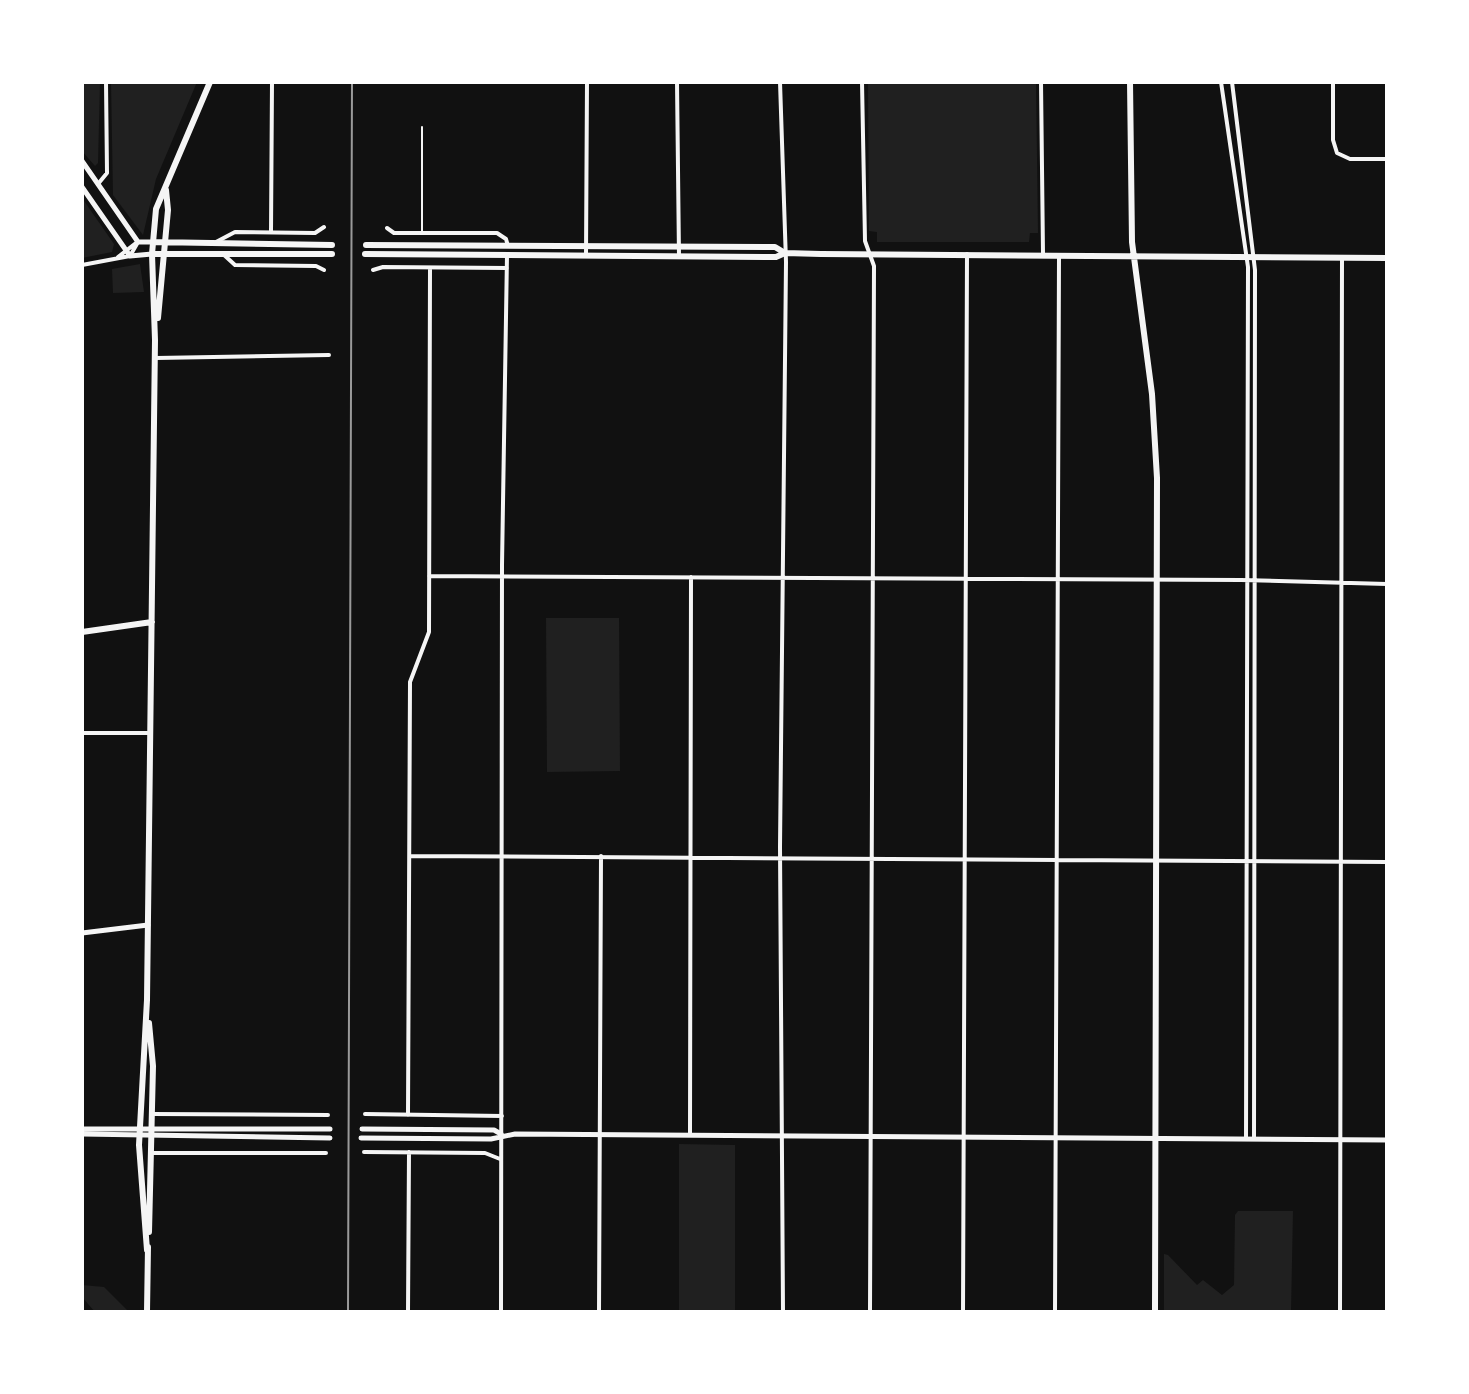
<svg xmlns="http://www.w3.org/2000/svg" width="1469" height="1394" font-family="'Times New Roman',serif">
	<rect width="100%" height="100%" fill="#111"/>
	<path fill="#202020" d="M 82,82 L 100,82 L 98,163 L 95,166 L 82,151 Z
		M 111,82 L 197,82 L 156,179 L 143,235 L 113,195 Z
		M 868,82 L 1036,82 L 1038,233 L 1030,233 L 1029,242 L 877,242 L 877,232 L 869,231 Z
		M 82,198 L 114,244 L 112,252 L 82,258 Z
		M 140,264 L 144,292 L 113,293 L 112,269 Z
		M 546,618 L 619,618 L 620,771 L 547,772 Z
		M 679,1144 L 735,1145 L 735,1312 L 679,1312 Z
		M 1238,1211 L 1293,1211 L 1291,1312 L 1164,1312 L 1164,1254 L 1168,1255 L 1197,1285 L 1203,1280 L 1222,1295 L 1234,1285 L 1235,1215 Z
		M 82,1285 L 104,1287 L 129,1312 L 95,1312 L 82,1297 Z"/>
	<g fill="none" stroke-linecap="round" stroke-linejoin="round">
		<path stroke="#f5f5f5" stroke-width="2" d="M 422,231 L 422,127"/>
		<path stroke="#f5f5f5" stroke-width="4" d="M 677,82 L 679,256
			M 780,82 L 786,262 L 780,847 L 783,1312
			M 862,82 L 865,241 L 874,266 L 870,1312
			M 1041,82 L 1043,254
			M 1221,82 L 1248,267 L 1246,1139
			M 1232,82 L 1255,270 L 1254,1139
			M 1333,82 L 1333,140 L 1337,153 L 1350,159 L 1387,159
			M 98,184 L 107,173 L 106,82
			M 387,228 L 394,233 L 497,233 L 506,239 L 508,246
			M 271,232 L 272,82
			M 216,242 L 235,232 L 315,233 L 324,227
			M 223,254 L 235,265 L 316,266 L 324,270
			M 586,255 L 587,82
			M 118,257 L 136,243
			M 82,265 L 130,256 L 138,242
			M 373,270 L 383,267 L 507,268
			M 156,358 L 329,355
			M 429,576 L 1241,580 L 1387,584
			M 82,733 L 150,733
			M 410,856 L 1387,862
			M 152,1114 L 328,1115
			M 365,1114 L 502,1116
			M 408,1115 L 410,682 L 429,632 L 430,268
			M 690,1134 L 691,577
			M 364,1152 L 485,1153 L 500,1159
			M 152,1153 L 326,1153
			M 408,1312 L 409,1152
			M 501,1312 L 502,565 L 507,255
			M 599,1312 L 601,856
			M 963,1312 L 967,254
			M 1055,1312 L 1059,257
			M 1340,1312 L 1342,258"/>
		<path stroke="#f5f5f5" stroke-width="5" d="M 82,161 L 138,242 L 153,242
			M 82,187 L 130,256 L 152,254
			M 82,933 L 148,925
			M 82,1129 L 330,1129
			M 362,1129 L 494,1130 L 501,1134
			M 82,1134 L 330,1138
			M 361,1138 L 491,1139 L 515,1134 L 1387,1140"/>
		<path stroke="#f5f5f5" stroke-width="6" d="M 1130,82 L 1132,242 L 1152,394 L 1157,478 L 1155,1312
			M 153,242 L 332,245
			M 366,245 L 775,247 L 785,253 L 821,254 L 1387,258
			M 152,254 L 332,254
			M 365,254 L 776,257 L 785,253
			M 158,318 L 168,210 L 166,190
			M 82,632 L 152,622
			M 149,1232 L 153,1066 L 149,1023
			M 147,1250 L 139,1145 L 147,1000 L 155,340 L 152,254 L 156,209 L 210,82
			M 147,1312 L 148,1247"/>
		<path stroke="#9a9a9a" stroke-width="2" d="M 348,1312 L 352,82"/>
	</g>
	<rect width="1469" height="1394" fill="none" stroke="#ffffff" stroke-width="168"/>
</svg>
